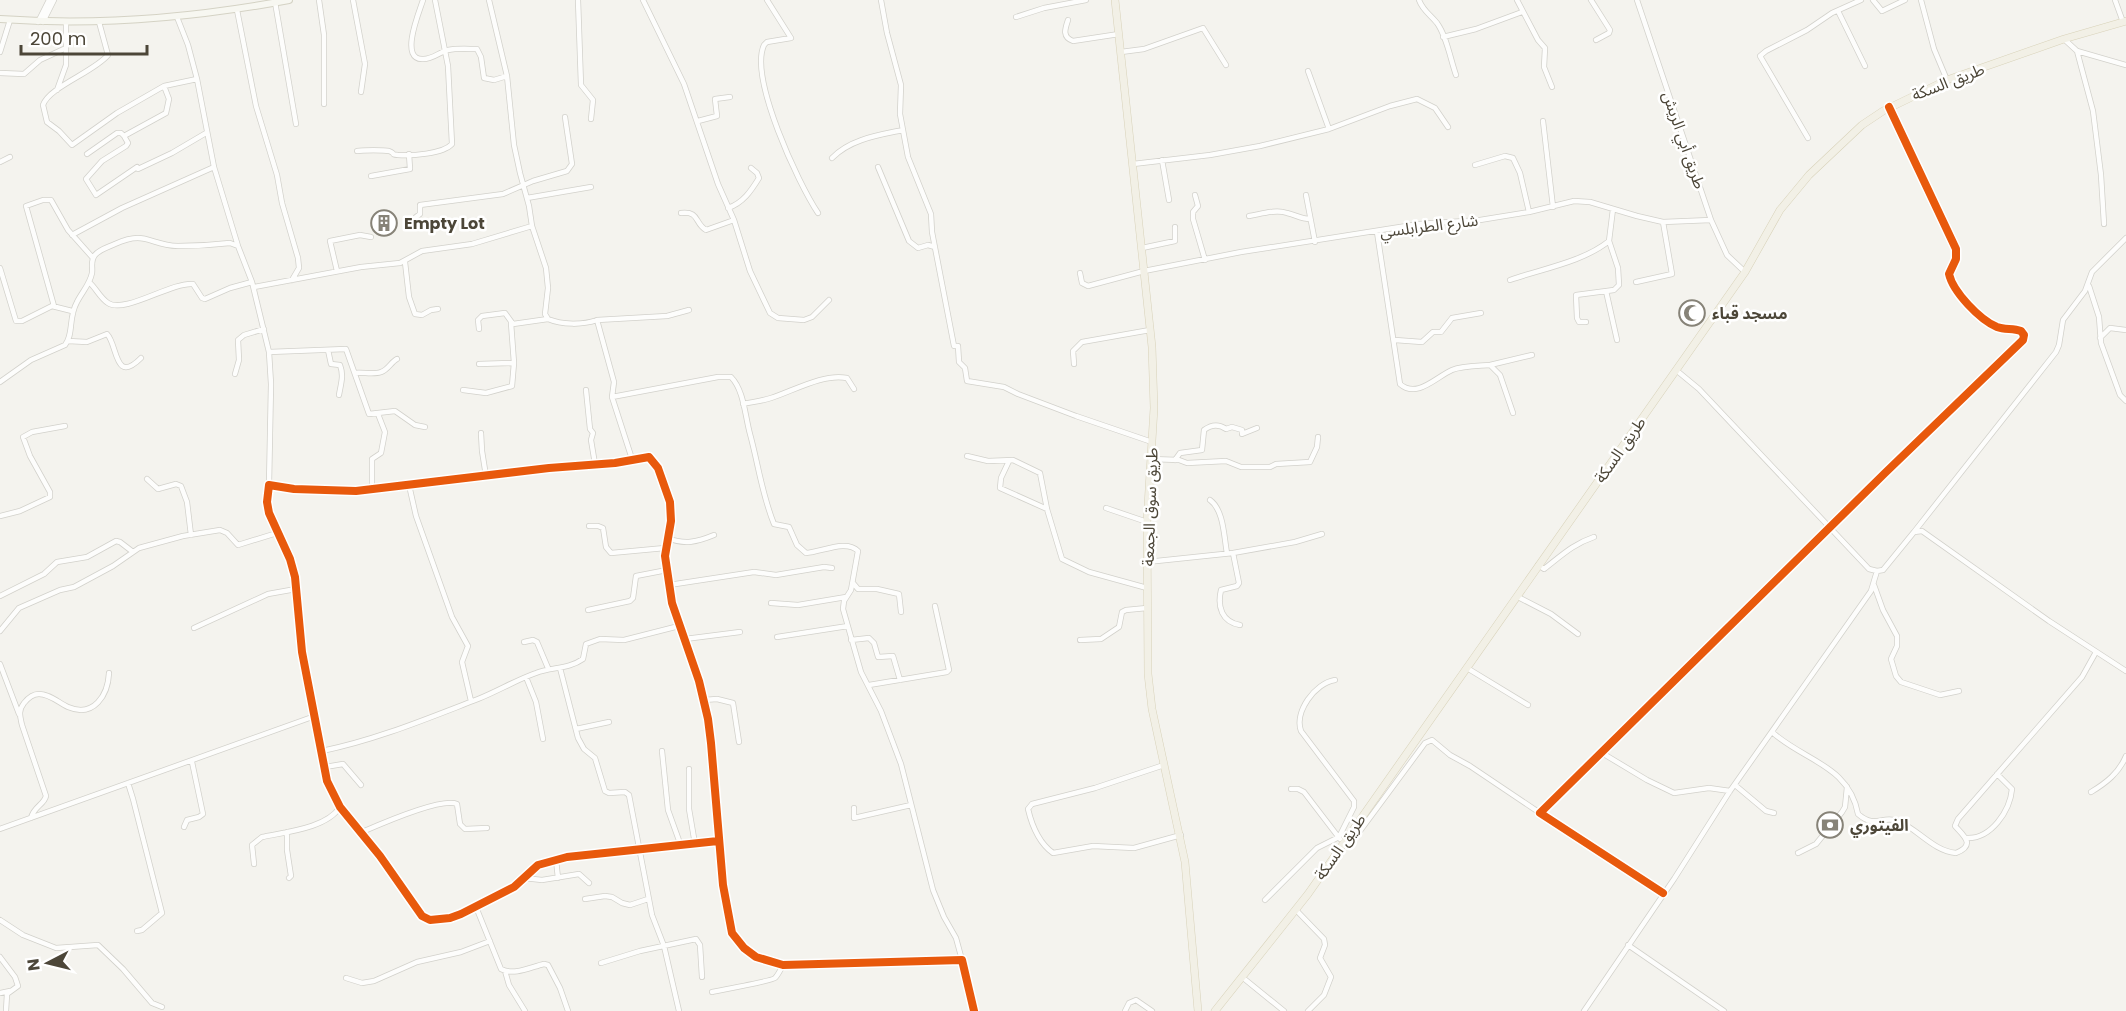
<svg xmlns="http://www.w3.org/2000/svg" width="2126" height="1011" font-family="Poppins,'Noto Sans Arabic',sans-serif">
	<rect width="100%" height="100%" fill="#f4f3ee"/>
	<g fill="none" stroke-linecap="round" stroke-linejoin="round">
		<g stroke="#d2d1cb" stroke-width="6">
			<path id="street" d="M 319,0 L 324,35 L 324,104
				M 353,0 L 365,64 L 361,92
				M 423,0 C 420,10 399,59 422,59 C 432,60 439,52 448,50 C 457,48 468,49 477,49 L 481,57 L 484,78 L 494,80 L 507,76
				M 489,0 L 507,76 L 514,145 L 520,173 L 529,206 L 532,226 L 546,268 L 548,288 L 545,314 L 548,319 C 562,325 583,325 597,320 L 614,382 L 612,397 L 632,459
				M 578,0 L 581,85 L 593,100 L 591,119
				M 643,0 L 684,84 L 718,184 L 734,220 L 750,271 L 770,313 L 778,318 L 804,320 L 812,317 L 829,300
				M 767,0 L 791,38 L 767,42 L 764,45 C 749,78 798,183 818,213
				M 881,0 L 887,33 L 901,85 L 900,114 L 908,157 L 931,214 L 932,232 L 954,346 L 958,346 L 959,362 L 965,368 L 967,381 L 1004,387 L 1018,394 L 1076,416 L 1152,442
				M 1419,0 C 1423,11 1430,14 1437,23 C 1447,37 1450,58 1456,75
				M 1517,0 L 1538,40 L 1545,48 L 1544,67 L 1552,87
				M 1591,0 L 1610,30 L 1609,33 L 1596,40
				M 1637,0 L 1711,220 L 1727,255 L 1745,272
				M 1873,0 L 1882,11 L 1905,0
				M 1921,0 L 1934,49 L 1947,80
				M 2115,0 L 2123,22
				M 275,2 L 296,124
				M 237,10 L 256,106 L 277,175 L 282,203 L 298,258 L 299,268 L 292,280
				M 1838,11 L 1865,66
				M 177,17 L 188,45 L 197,79 L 214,167 L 238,246 L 252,282 L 269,352 L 271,384 L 269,485
				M 1016,17 L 1044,8 L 1086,0
				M 1068,20 C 1065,29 1062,37 1073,41 L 1119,34
				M 38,22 L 49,0
				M 43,22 L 54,0
				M 99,22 L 108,55 C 94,72 49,87 43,105 L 47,122 L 59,131 L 72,145 L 117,113 L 164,86 L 197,79
				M 1443,37 L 1476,29 L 1522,12
				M 2064,39 L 2077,51 L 2126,65
				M 2077,51 L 2093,111 L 2101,175 L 2104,224
				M 0,52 L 10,20
				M 1121,52 L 1144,49 L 1203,28 L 1226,65
				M 1308,71 L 1329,129
				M 0,73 L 24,74 L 40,60 L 66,48
				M 164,86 L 169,99 L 166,113 L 124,136 L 128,143 L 126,146 L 102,161 L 86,179 L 96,195 L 137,167 L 138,169 L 172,153 L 206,133
				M 57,90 L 66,65 L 66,23
				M 698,121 L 717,116 L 715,99 L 730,97
				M 1543,121 L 1553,207
				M 1808,138 L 1760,56 L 1766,51 L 1807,30 L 1832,13 L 1861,0
				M 357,151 C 363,150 384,150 389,151 C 397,154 389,154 398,155 C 411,156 443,154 452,144 L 448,66 L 435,0
				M 87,154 L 117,133 L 121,133 L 124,136
				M 832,158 C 850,139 879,135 903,130
				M 1162,160 L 1169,200
				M 0,162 L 10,157
				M 1133,164 L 1210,155 L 1260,146 L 1329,129 L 1390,106 L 1417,99 L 1435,108 L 1448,127
				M 1475,165 L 1505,156 L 1513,158 L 1520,173 L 1529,212
				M 878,167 L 909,241 L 918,248 L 928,245 L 935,247
				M 371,176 L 410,169 L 409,154
				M 1195,195 L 1198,206 L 1193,212 L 1193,219 L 1205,260
				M 1306,195 L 1315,242
				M 527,198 L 591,187
				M 728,208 C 743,203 751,191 759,178 L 757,173 L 751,168
				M 681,213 C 700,211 694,223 706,230 L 734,220
				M 1249,216 C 1261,214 1276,209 1287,213 C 1296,215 1301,219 1310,219
				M 416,217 L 420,214 L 420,205 L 503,194 L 533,181 L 567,171 L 572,164 L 565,117
				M 1377,232 L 1400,384 C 1417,399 1436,377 1452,370 C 1462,366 1478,366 1490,365 L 1500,375 L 1513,413
				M 72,235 L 122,208 L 214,167
				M 1142,248 L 1175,241 L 1175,227
				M 405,262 L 409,297 L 415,314 L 422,315 L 431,310 L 438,309
				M 0,268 L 16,321 L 22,321 L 52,306 L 72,311
				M 337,271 L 330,241 L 360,235 L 371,237
				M 1080,273 L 1082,283 L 1088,286 L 1144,271 L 1241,252 L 1419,224 L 1480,220 L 1529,212 L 1574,201 L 1590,202 L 1637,216 L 1663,222 L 1711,220
				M 1510,280 C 1541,269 1583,262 1609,241
				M 89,282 C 96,288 100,298 108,303 C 125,314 171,282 193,284 L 202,298 L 205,299 L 230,288 L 252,282
				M 1636,282 L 1672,274 L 1663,222
				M 2089,286 L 2099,317 L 2101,343 L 2120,395 L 2126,401
				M 254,287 L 361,267 L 400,263 L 422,251 L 472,244 L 532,226
				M 1606,291 L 1617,340
				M 54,306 L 26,206 L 43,200 L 51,200 L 68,230 L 93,258
				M 597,320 L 667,316 L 689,310
				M 1586,322 L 1579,322 L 1577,318 L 1576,295 L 1614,290 L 1619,285 L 1618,268 L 1609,241 L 1613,209
				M 479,329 L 478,320 L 482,316 L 505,313 L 513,324 L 548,319
				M 2100,338 L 2110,328 L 2126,330
				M 1395,340 L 1422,342 L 1433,332 L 1441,332 L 1452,318 L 1481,313
				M 68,341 L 87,342 L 107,334 C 118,345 114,385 141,358
				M 328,350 L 331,364 L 340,365 C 344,376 341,383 339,395
				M 269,352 L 346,349 L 369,414 L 395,411 L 415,425 L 425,427
				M 479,364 L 514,363
				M 1074,364 L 1073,351 L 1082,342 L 1150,330
				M 1490,365 L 1532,355
				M 1676,370 L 1699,389 L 1869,569 L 1877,571 L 1883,570 L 1914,532 L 1922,531 L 2049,621 L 2126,671
				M 355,373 C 363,372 374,375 381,372 C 388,370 391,362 397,359
				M 235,374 L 239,360 L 238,340 L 244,335 L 264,329
				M 0,382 L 31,360 L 65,345 C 74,334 68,318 77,302 C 82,292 90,284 92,273 C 93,267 90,261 95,255 C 100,249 109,247 115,244 C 146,230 149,245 178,246 C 195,246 213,245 230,243 L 238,246
				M 463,390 L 486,393 L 512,386 L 514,363 L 511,323
				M 586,390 L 590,429 L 593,433 L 591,440 L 595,464
				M 612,397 L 718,377 L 731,377 C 744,390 745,416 750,434 C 758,463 762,495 774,524 L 789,527 L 797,545 L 806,553 C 822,552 846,539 858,551 L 851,590 L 844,601 L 843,609 L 861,672 L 881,711 L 901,764 L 933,890 L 944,917 L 956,938 L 962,960
				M 743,404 C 752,402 762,401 771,398 C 793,391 824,373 847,378 L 854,389
				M 481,433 L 482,451 L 486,476
				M 967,456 L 988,461 L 1013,460 L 1040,473 L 1047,509 L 1062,559 L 1089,572 L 1147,588
				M 1151,459 L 1179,460 L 1187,463 L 1226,461 L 1241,467 L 1270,467 L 1276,464 L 1310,462 L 1317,447 L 1318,437
				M 1175,460 L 1180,453 L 1202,450 L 1204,430 C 1212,424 1219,424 1226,429 L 1232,427 L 1242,430 L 1242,434 L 1257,428
				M 1009,461 L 1001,478 L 1000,488 L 1047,509
				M 147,479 L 158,489 L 176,484 L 181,486 L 187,502 L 191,535
				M 409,485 L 416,516 L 452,617 L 468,646 L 462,662 L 471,701
				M 372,489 L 372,459 L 381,453 L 385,432 L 378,414
				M 1210,500 C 1224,510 1224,538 1227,553
				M 1106,508 L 1147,522
				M 0,516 L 20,511 L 50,497 L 50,492 L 30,456 L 23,437 L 32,432 L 65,426
				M 589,526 L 598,526 L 603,528 L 606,547 L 611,553 L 665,548
				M 1914,532 L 2056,352 L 2059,345 L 2063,320 L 2085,291 L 2092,272 L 2126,238
				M 667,538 C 685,545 697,542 714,535
				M 1233,553 L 1239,583 L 1237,586 L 1221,590 C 1217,607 1222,622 1240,625
				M 1147,562 L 1233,553 L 1295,542 L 1322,534
				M 1538,565 L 1544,569 C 1561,556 1573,544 1594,537
				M 853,583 L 858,589 L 877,589 L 899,594 L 901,612
				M 669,585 L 754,572 L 776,575 L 824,567 L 832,568
				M 1874,585 L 1883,610 L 1897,636 L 1897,646 L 1891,659 L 1896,676 L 1901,682 L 1940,695 L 1959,691
				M 0,596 L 44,574 L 57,562 L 87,557 L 116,541 L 120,542 L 133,552
				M 1518,597 L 1551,614 L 1578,634
				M 771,603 L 798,605 L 846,597
				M 588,610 L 630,601 L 633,598 L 636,576 L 667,570
				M 194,628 L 268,594 L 296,589
				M 0,631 L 19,608 L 60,590 L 74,587 L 113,566 L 139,548 L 183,536 L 220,530 L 227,533 L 238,545 L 277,533
				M 777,637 L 848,626
				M 685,639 L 740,632
				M 851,640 L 869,638 L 874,643 L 878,657 L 893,656 L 900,680
				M 1080,640 L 1101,639 L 1119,627 L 1122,612 L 1126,610 L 1147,608
				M 524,642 L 533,640 L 537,642 L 548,668
				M 0,664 L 19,714
				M 560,668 L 578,738 L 584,749 L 595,758 L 605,791 L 609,793 L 625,792 L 629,795 L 652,915 L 664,946 L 679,1011
				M 1467,668 L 1528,705
				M 526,677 L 536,702 L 543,739
				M 869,685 L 947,672 L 949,670 L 935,606
				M 704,700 L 717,699 L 733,703 L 739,742
				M 576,729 L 609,722
				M 1772,732 C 1804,761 1849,765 1858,814 C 1875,829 1882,815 1898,821 C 1918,829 1933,851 1956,853 C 1976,845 1964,836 1955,826 L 1958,819 L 2082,677 L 2096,652
				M 322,751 C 376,740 426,719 478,699 C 498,691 516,680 536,673 C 551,667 569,669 583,659 L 586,644 L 600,639 L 624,640 L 679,626
				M 662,751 L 668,810 L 681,846
				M 1602,753 L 1647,780 L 1674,793 L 1709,788 L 1730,791
				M 1164,765 L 1095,788 L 1032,804 L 1028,809 C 1032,826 1039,843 1053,853 L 1093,846 L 1134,848 L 1181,835
				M 325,767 L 343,764 L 361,785
				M 689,769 L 689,809 L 695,844
				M 128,783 L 133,799 L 162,913 L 142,930 L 137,931
				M 1735,785 L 1766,811 L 1774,813
				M 1291,789 L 1298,789 L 1304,792 L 1340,839
				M 2091,792 C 2106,783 2119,773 2126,756
				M 854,808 L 854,818 L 911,805
				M 31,818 C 34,806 44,805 46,796 L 22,725 C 20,716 18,711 24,703 C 28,698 32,694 39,694 C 50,694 59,703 68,707 C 94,718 108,695 109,673
				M 184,827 L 187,820 L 199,817 L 203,814 L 192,762
				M 0,829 L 315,716
				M 287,832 L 287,850 L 291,876 L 289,878
				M 362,832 C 378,825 442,797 457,804 L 460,824 L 465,829 L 487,828
				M 1349,835 L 1360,831 L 1425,743 L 1432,740 L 1450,755 L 1470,766 L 1540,813
				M 1967,838 C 1991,839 2010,811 2012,789 L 1997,774
				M 718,841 L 567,857 L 538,865 L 514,887 L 461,914 L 450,918 L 430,920 L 422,916 L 380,856 L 340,807 L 327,781 L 302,652 L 295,577 L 290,559 L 269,513 L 267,502 L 269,485 L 294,489 L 356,491 L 549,468 L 615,463 L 649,457 L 658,468 L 670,502 L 671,521 L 665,556 L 672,603 L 699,681 L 708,719 L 711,743 L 723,885 L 732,933 L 744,948 L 756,957 L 783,965 L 962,960 L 974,1011
				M 1798,853 L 1816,844 L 1842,812 L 1845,807 L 1847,787
				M 556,860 L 558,878
				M 254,864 L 252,845 L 262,837 C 286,832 327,828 340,807
				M 524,878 L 542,880 L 579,874 L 589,883
				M 1663,893 L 1540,813 L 1885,473 L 2023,340 L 2024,335 L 2021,331 C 2013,328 2005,330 1997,327 C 1980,320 1953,292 1949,274 L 1956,259 L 1956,249 L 1889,107
				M 585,899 L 605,896 L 612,897 L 622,903 L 630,905 L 648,899
				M 1265,900 L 1317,848 L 1339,837 L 1354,807 L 1354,801 L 1301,731 C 1294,712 1315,683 1335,680
				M 476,907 L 501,969 C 514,976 531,967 544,964 L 548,965 L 560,988 L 568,1011
				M 1296,910 L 1324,939 L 1325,945 L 1320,958 L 1331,977 L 1324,995 L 1308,1011
				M 0,920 L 23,935 L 56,948 L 98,945 L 123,969 L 152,1003 L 162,1007
				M 1628,945 L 1724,1011
				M 0,957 L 15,977 L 18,986 L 7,994 L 6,1011
				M 601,963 L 640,951 L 696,939 L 700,945 L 702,977
				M 505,971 L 509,985 L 525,1011
				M 1242,977 L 1284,1011
				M 346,978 L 362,983 L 374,981 L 417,962 L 461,952 L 490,941
				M 712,992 C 721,990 772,981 775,978 C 778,975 781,969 783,965
				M 0,993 L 10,991
				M 1125,1011 L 1129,1003 L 1136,1000 L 1152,1011
				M 1584,1011 L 1674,879 L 1730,791 L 1871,591 L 1877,571"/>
		</g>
		<g stroke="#d4d2c4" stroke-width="8">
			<path id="secondary" d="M 0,19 C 97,26 193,18 289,0"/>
		</g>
		<g stroke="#d8d2b9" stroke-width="8">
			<path id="primary" d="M 1115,0 L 1152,347 L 1154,408 L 1147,522 L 1148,674 L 1152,709 L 1185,862 L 1198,1011
				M 1215,1011 L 1308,894 L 1745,272 L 1780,210 L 1809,175 L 1862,125 L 1883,111 L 1947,80 L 2064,39 L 2126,21"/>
		</g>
		<use href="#street" stroke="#fdfdfc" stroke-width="4.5"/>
		<use href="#secondary" stroke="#f7f7f1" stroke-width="6"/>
		<use href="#primary" stroke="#f2f0e6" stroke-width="7"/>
		<g stroke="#fff" stroke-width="11">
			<path id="cycleway" d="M 718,841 L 567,857 L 538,865 L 514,887 L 461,914 L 450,918 L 430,920 L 422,916 L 380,856 L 340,807 L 327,781 L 302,652 L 295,577 L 290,559 L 269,513 L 267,502 L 269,485 L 294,489 L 356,491 L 549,468 L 615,463 L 649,457 L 658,468 L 670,502 L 671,521 L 665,556 L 672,603 L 699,681 L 708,719 L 711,743 L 723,885 L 732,933 L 744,948 L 756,957 L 783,965 L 962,960 L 974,1011
				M 1663,893 L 1540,813 L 1885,473 L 2023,340 L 2024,335 L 2021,331 C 2013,328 2005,330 1997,327 C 1980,320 1953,292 1949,274 L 1956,259 L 1956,249 L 1889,107"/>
		</g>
		<use href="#cycleway" stroke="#e8590c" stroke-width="8"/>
	</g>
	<defs>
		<g id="building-ring" transform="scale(1.35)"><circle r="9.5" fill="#fff" stroke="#878378" stroke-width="1.5"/><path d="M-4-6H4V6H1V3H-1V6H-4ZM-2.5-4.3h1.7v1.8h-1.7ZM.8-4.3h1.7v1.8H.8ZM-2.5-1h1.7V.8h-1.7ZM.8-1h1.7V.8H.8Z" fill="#878378"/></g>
		<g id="mosque-ring" transform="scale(1.35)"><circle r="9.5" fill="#fff" stroke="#878378" stroke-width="1.5"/><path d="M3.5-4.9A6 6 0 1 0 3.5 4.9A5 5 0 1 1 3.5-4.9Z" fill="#878378"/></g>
		<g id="bank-ring" transform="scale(1.35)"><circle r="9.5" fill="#fff" stroke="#878378" stroke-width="1.5"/><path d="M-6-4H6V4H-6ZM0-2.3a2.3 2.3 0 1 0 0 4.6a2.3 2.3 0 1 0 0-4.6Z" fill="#878378"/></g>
	</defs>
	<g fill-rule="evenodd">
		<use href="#building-ring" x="384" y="223"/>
		<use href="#mosque-ring" x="1692" y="313"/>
		<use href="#bank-ring" x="1830" y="825"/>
	</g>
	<g text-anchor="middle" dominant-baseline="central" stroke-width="5" stroke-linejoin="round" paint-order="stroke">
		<g font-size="16" fill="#4c4638" stroke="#fff">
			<text transform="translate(1948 82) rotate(-21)">طريق السكة</text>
			<text transform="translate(1684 140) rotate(71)">طريق أبي الريش</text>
			<text transform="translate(1429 226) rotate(-7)">شارع الطرابلسي</text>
			<text transform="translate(1620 450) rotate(-55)">طريق السكة</text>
			<text transform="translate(1150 507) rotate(-88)">طريق سوق الجمعة</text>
			<text transform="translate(1340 847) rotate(-55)">طريق السكة</text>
		</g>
		<g font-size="16" font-weight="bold" fill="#4c4638" stroke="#fff" text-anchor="start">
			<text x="404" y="223">Empty Lot</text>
			<text x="1712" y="313">مسجد قباء</text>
			<text x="1850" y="825">الفيتوري</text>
		</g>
	</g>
	<g transform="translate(48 963) rotate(263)" stroke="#ffffff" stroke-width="4.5" paint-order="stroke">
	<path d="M0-4.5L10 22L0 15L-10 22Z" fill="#4c4638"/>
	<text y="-9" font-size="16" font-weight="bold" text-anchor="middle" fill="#4c4638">N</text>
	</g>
	<path d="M21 45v9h126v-9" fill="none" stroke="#4c4638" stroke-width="3"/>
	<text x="30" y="45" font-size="18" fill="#4c4638" stroke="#ffffff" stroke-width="4.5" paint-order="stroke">200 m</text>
</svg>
